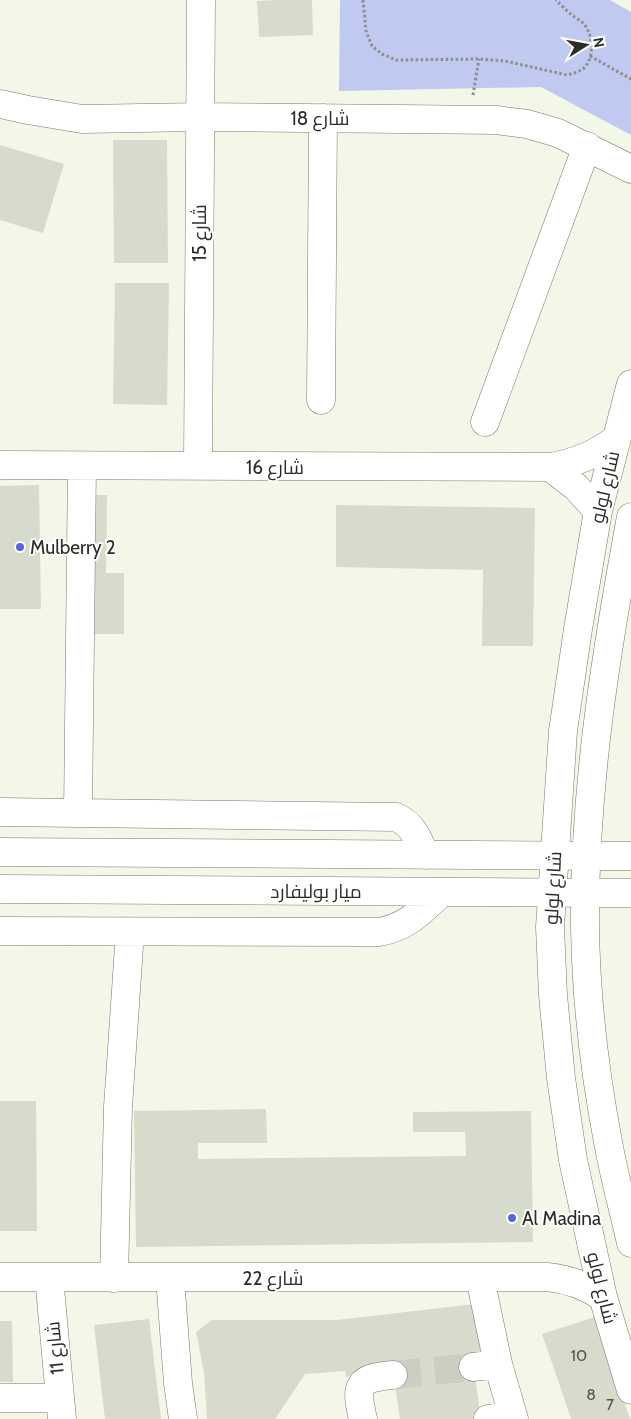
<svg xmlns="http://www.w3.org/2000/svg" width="631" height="1419" font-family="Cabin,Cairo,sans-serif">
	<rect width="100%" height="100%" fill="#f2f7e7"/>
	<path fill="#c0caf1" d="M 340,0 L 610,0 L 631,12 L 631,135 L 541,87 L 339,91 Z"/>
	<path fill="#d6dbcb" d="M 277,0 L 312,0 L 313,35 L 259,37 L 257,1 Z
		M 113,140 L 167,140 L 168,263 L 114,263 Z
		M 0,145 L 64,164 L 43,233 L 0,220 Z
		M 115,283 L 169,283 L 167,405 L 113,404 Z
		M 39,485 L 41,609 L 0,609 L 0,486 Z
		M 90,495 L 107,495 L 106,573 L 124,573 L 124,634 L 89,634 Z
		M 336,505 L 535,508 L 533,646 L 482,646 L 483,570 L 336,567 Z
		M 0,1101 L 36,1101 L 37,1231 L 0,1231 Z
		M 266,1109 L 267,1143 L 198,1143 L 198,1159 L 466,1156 L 465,1132 L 413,1132 L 413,1112 L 531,1111 L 533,1242 L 136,1247 L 134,1111 Z
		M 475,1304 L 483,1361 L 473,1363 L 481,1419 L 400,1419 L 393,1370 L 346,1377 L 345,1371 L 305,1374 L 275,1419 L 207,1419 L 204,1372 L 196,1332 L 212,1320 L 337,1320 Z
		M 595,1317 L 608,1355 L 630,1419 L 571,1419 L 562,1392 L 542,1334 Z
		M 149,1319 L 161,1419 L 105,1419 L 94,1325 Z
		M 0,1321 L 12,1321 L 13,1382 L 0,1382 Z"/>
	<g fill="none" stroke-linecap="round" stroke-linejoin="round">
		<path stroke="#cacfc1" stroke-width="28" stroke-dasharray="28 14" stroke-linecap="butt" d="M 393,1375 L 473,1367"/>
		<g stroke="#75796b" stroke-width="29">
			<path id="minor" d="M 0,104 L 28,110 L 82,119 L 200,117 L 496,120 L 527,124 L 558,133 L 631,169
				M 631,384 L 598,511 L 578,629 L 563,731 L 550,927 L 553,995 L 561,1078 L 573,1160 L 603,1297 L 631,1390
				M 321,400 L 323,118
				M 485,422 L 587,146
				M 0,465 L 550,467 C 575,463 595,455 615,440
				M 198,466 L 201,0
				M 550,467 L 576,487 L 598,511
				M 631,517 C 606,652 584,787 585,926 C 586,1000 595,1075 609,1147 C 615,1180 624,1211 631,1243
				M 0,812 L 396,817 C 413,825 418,838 425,855
				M 78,813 L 82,466
				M 0,852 L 631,856
				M 0,889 L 631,893
				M 0,931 L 379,932 C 408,927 421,911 442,892
				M 0,1277 L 547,1277 C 568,1279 585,1285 603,1297
				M 49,1277 L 62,1419
				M 114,1278 L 118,1107 L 130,932
				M 170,1278 L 178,1383 L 183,1419
				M 480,1278 L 498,1364 L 514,1419
				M 473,1367 L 498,1364
				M 0,1398 L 59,1398
				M 363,1419 C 355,1385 357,1378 393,1375
				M 488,1419 L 513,1415"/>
		</g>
		<path stroke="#8b8f84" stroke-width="3" stroke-dasharray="2.5 2.5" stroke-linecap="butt" d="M 363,0 L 366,31 L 372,46 L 382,54 L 396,60 L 479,59 L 505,61 L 567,75 C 574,73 580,72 585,67 C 595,55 593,34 583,23 C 580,20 576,18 573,16 C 567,11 561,5 556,0
			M 590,56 L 631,79
			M 473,95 L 479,59"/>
		<use href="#minor" stroke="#fff" stroke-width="28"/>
	</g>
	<g fill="#5865dc" stroke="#fff" stroke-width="2">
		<circle cx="20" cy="547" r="5"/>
		<circle cx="512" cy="1218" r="5"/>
	</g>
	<g text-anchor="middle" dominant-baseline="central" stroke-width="4" stroke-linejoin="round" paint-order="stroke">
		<g font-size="16" fill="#565850">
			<text x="579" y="1355">10</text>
			<text x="591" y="1394">8</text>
			<text x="610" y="1404">7</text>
		</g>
		<g font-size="19" fill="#2b2d27" stroke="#fff">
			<text x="320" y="118">شارع 18</text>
			<text transform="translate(199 233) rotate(-90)">شارع 15</text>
			<text x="275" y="467">شارع 16</text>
			<text transform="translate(605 487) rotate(-77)">شارع لولو</text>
			<text transform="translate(553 888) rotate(-87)">شارع لولو</text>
			<text x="316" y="891">ميار بوليفارد</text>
			<text x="273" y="1278">شارع 22</text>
			<text transform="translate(602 1288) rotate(76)">شارع لولو</text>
			<text transform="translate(55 1348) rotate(-95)">شارع 11</text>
		</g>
		<g font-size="19" fill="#2b2d27" stroke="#fff" text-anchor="start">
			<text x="30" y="547">Mulberry 2</text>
			<text x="522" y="1218">Al Madina</text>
		</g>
	</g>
	<g transform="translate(586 45) rotate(79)" stroke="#ffffff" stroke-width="4" paint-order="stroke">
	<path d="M0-4L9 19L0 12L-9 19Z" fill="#2b2d27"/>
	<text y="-8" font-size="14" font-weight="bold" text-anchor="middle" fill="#2b2d27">N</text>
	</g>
</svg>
